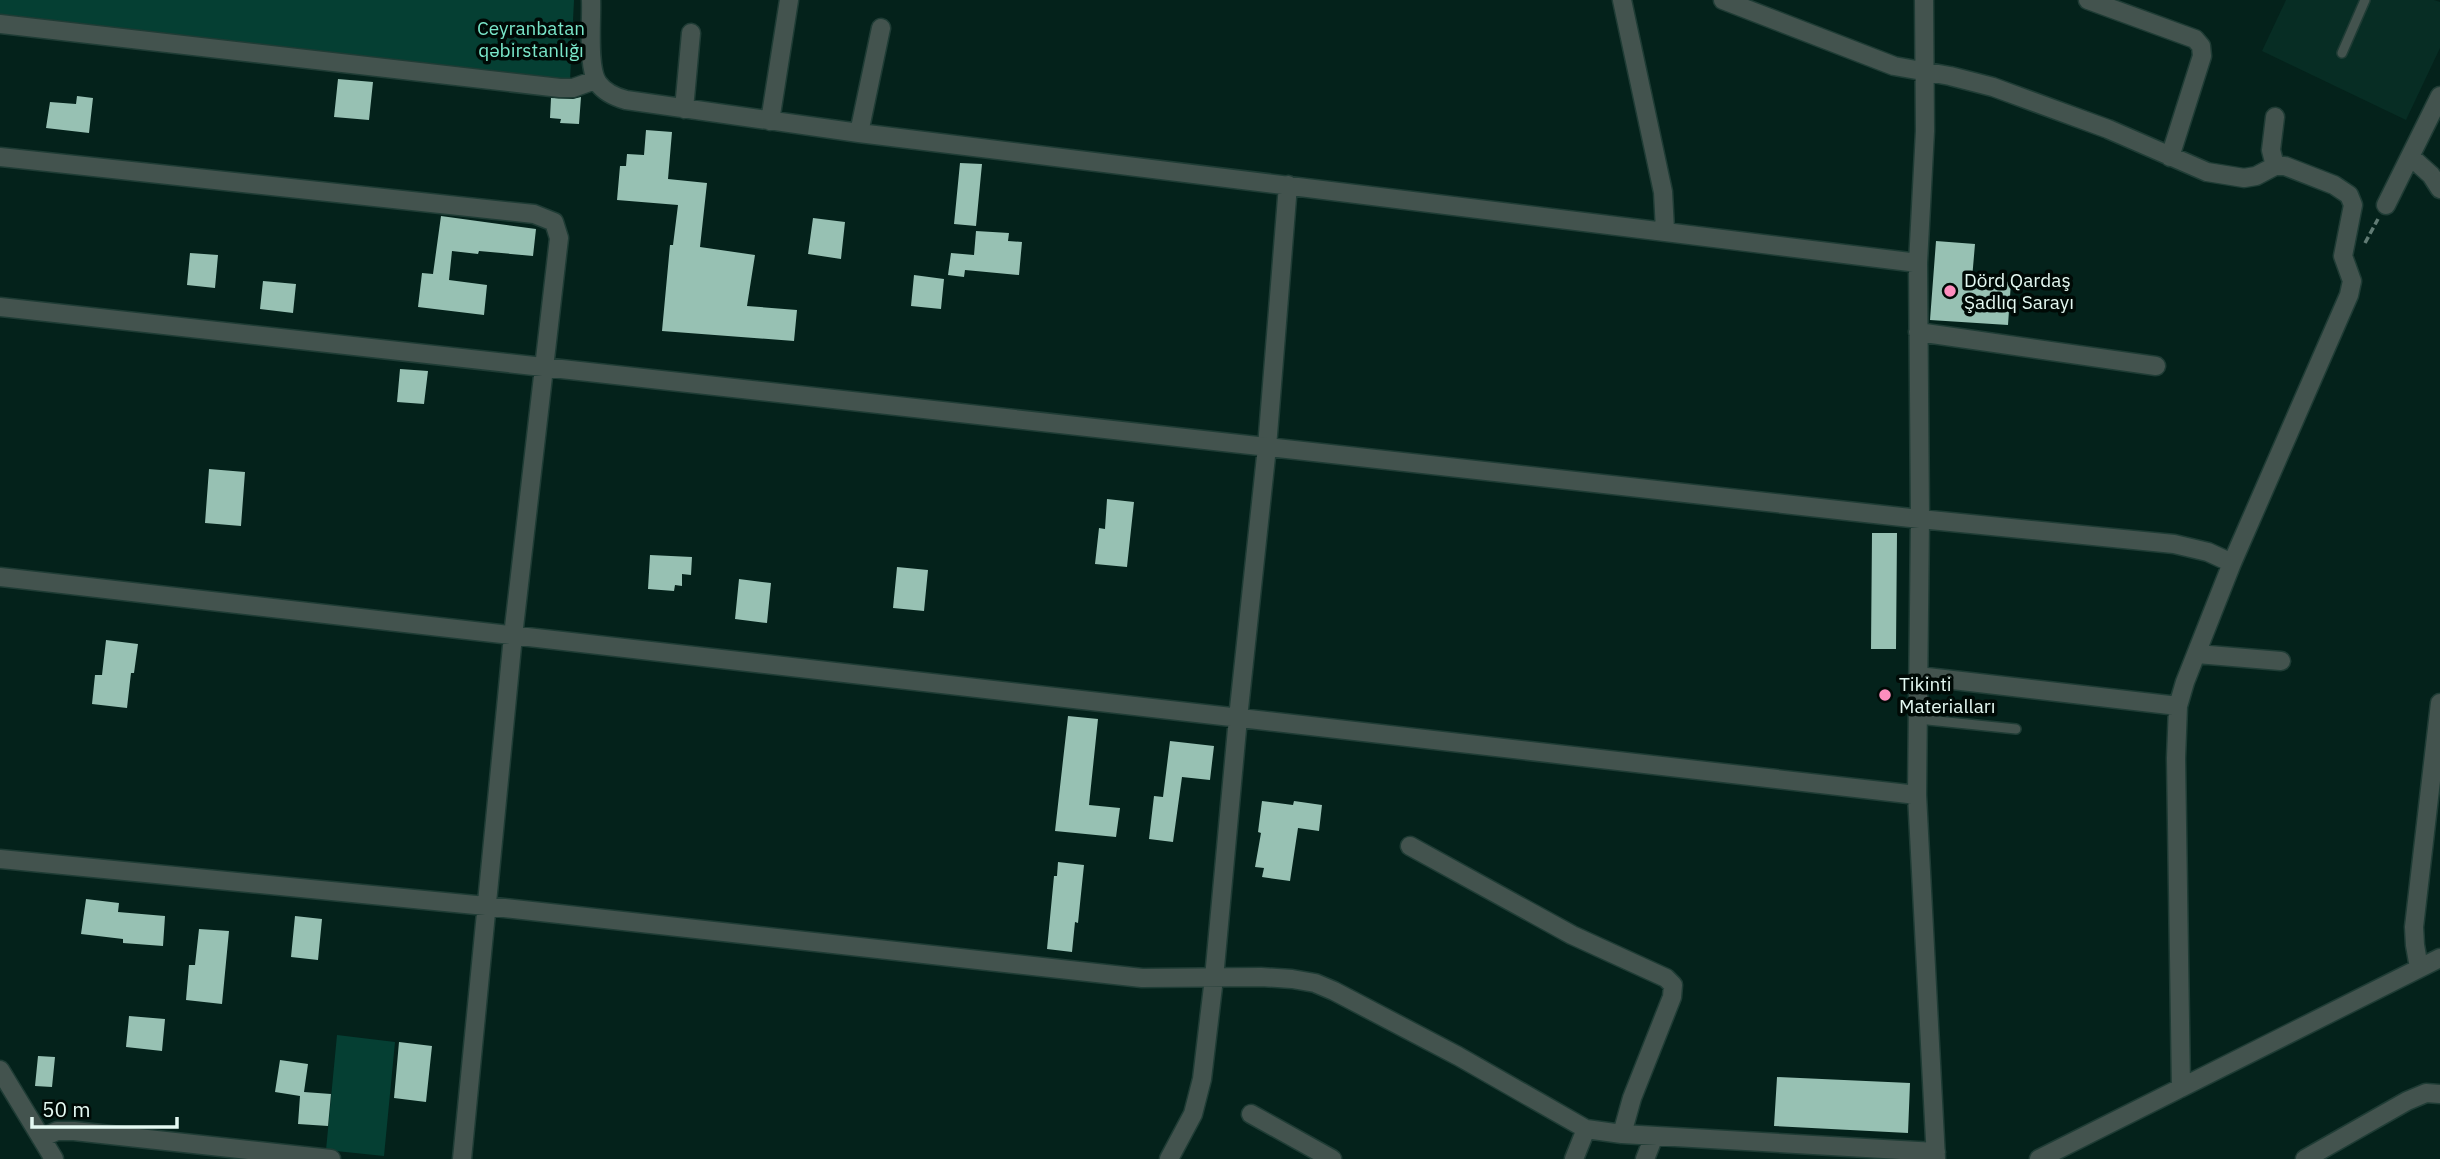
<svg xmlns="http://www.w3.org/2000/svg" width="2440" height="1159" font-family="'IBM Plex Sans',sans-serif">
	<rect width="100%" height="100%" fill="#04221b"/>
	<path fill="#072d24" d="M 2286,0 L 2434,0 L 2440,2 L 2440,48 L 2406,120 L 2262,51 Z"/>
	<path fill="#053f33" d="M 0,0 L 574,0 L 570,81 L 0,17 Z
		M 337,1035 L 395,1042 L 384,1156 L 326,1150 Z"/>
	<path fill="#97c1b3" d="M 338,79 L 373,82 L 369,120 L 334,117 Z
		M 77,96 L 93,98 L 89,133 L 46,128 L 50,102 L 76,104 Z
		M 581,97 L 579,124 L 560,123 L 561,119 L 550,118 L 551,98 L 573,99 Z
		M 646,130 L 672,132 L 668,179 L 707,183 L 700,247 L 755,255 L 747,306 L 797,310 L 794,341 L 662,331 L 670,245 L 673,245 L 678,205 L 617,200 L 620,166 L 626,166 L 627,154 L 644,155 Z
		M 960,163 L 982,164 L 976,226 L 954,224 Z
		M 441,216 L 536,229 L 533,256 L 479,251 L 478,254 L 452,251 L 449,280 L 487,285 L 484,315 L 418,307 L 422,273 L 433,274 Z
		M 813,218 L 845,222 L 841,259 L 808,254 Z
		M 976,231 L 1009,233 L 1008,241 L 1022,242 L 1019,275 L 965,270 L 964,277 L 948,275 L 951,253 L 974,255 Z
		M 1936,241 L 1975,244 L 1972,279 L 2011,282 L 2008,325 L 1930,320 Z
		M 190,253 L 218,255 L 215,288 L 187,285 Z
		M 914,275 L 944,279 L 941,309 L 911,306 Z
		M 263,281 L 296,284 L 293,313 L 260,309 Z
		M 400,369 L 428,371 L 424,404 L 397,402 Z
		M 209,469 L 245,472 L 241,526 L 205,523 Z
		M 1107,499 L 1134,502 L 1127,567 L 1095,564 L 1099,528 L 1105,529 Z
		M 1872,533 L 1897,533 L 1896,649 L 1871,649 Z
		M 650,555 L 692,557 L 691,575 L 682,574 L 682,586 L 675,585 L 674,591 L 648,589 Z
		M 897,567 L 928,570 L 924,611 L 893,608 Z
		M 739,579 L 771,583 L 767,623 L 735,619 Z
		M 106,640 L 138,644 L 134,673 L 131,673 L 127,708 L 92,704 L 95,675 L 102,675 Z
		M 1068,716 L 1098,719 L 1089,805 L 1120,808 L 1116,837 L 1055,831 Z
		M 1170,741 L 1214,746 L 1210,780 L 1182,777 L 1173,842 L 1149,839 L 1154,796 L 1163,797 Z
		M 1262,801 L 1293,805 L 1294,801 L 1322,805 L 1319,831 L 1298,828 L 1290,881 L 1262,877 L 1264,868 L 1255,867 L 1261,833 L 1258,832 Z
		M 1058,862 L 1084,865 L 1078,923 L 1075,922 L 1072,952 L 1047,949 L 1054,876 L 1057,876 Z
		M 86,899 L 119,903 L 118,912 L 165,916 L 163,946 L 123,943 L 123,939 L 81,934 Z
		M 295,916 L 322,919 L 318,960 L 291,957 Z
		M 199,929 L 229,931 L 222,1004 L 186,1000 L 189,965 L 195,965 Z
		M 129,1016 L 165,1019 L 162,1051 L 126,1047 Z
		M 399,1042 L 432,1046 L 426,1102 L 394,1098 Z
		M 38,1056 L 55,1057 L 52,1087 L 35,1086 Z
		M 280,1060 L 308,1064 L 304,1092 L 331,1094 L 328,1126 L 298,1124 L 300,1096 L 275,1092 Z
		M 1777,1077 L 1910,1083 L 1908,1133 L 1774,1126 Z"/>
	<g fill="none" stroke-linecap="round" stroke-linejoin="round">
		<g stroke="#1f3c35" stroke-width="12">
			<path id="lane" d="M 2342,53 L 2365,0
				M 1918,719 L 2016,729"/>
		</g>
		<g stroke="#1f3c35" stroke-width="21">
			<path id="street" d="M 591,0 C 592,20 587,68 598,83 C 605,93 615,97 626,100 L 859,133 L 1918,263
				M 1622,0 L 1663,192 L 1665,230
				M 1723,0 L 1894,66 L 1950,76 L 1993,87 L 2108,129 L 2207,172 L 2244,178 L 2256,176 L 2275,166 L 2285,166 L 2334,185 L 2349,195 L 2353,205 L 2343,256 L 2352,281 L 2349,295 L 2232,563 L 2185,682 L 2178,706 L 2176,758 L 2181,1088
				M 1924,0 L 1925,131 L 1918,263 L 1920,519 L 1917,795 L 1936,1159
				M 2088,0 L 2195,39 L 2201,46 L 2202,56 L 2170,157
				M 0,24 L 560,88 L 573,88 L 595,80
				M 684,109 L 691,33
				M 2275,117 L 2271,150 L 2275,166
				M 770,121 L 789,0
				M 859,133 L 881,28
				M 0,157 L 534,214 L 554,222 L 559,238 L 513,636 L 462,1159
				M 2411,157 L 2431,175 L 2440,189
				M 2386,205 L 2440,96
				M 0,307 L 1920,519 L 2174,544 L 2208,552 L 2232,563
				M 1918,332 L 2156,366
				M 0,577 L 1917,795
				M 2197,654 L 2281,661
				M 1918,676 L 2178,706
				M 1410,846 L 1572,935 L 1666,978 L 1673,985 L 1672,997 L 1632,1098 L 1622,1134
				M 0,859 L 486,906 L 1142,978 L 1261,977 L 1292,979 L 1315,983 L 1334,991 L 1458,1056 L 1586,1129 L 1622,1134 L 1936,1152
				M 2419,968 L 2415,945 L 2414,927 L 2440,703
				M 0,1070 L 54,1159
				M 1251,1114 L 1332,1159
				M 41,1138 L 57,1131 L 74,1131 L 331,1159
				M 1169,1159 L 1193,1114 L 1202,1079 L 1214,978 L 1238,718 L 1267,447 L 1288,185
				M 1574,1159 L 1586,1129
				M 1645,1159 L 1654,1136
				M 2039,1159 L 2440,958
				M 2305,1159 L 2407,1101 L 2426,1093 L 2440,1094"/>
		</g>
		<path stroke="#617b74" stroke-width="3.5" stroke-dasharray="7 3.5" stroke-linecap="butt" d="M 2365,243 L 2378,219"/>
		<use href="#lane" stroke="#43534e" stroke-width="9"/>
		<use href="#street" stroke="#43534e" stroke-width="18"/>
	</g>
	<g fill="#fd8ebe" stroke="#000a06" stroke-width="2.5">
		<circle cx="1950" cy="291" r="7"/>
		<circle cx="1885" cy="695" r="7"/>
	</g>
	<g text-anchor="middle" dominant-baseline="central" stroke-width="7" stroke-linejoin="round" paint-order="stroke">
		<g font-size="19" fill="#7ae7ca" stroke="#000a06">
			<text x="531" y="28">Ceyranbatan<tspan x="531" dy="22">qəbirstanlığı</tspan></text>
		</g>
		<g font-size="19" fill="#e4f9f2" stroke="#000a06" text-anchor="start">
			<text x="1964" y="280">Dörd Qardaş<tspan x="1964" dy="22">Şadlıq Sarayı</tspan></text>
			<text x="1899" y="684">Tikinti<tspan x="1899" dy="22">Materialları</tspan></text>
		</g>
	</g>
	<path d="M32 1117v10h145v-10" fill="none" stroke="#e4f9f2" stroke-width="3.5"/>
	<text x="42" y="1117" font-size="21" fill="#e4f9f2" stroke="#000a06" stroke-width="5" paint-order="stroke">50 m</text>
</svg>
